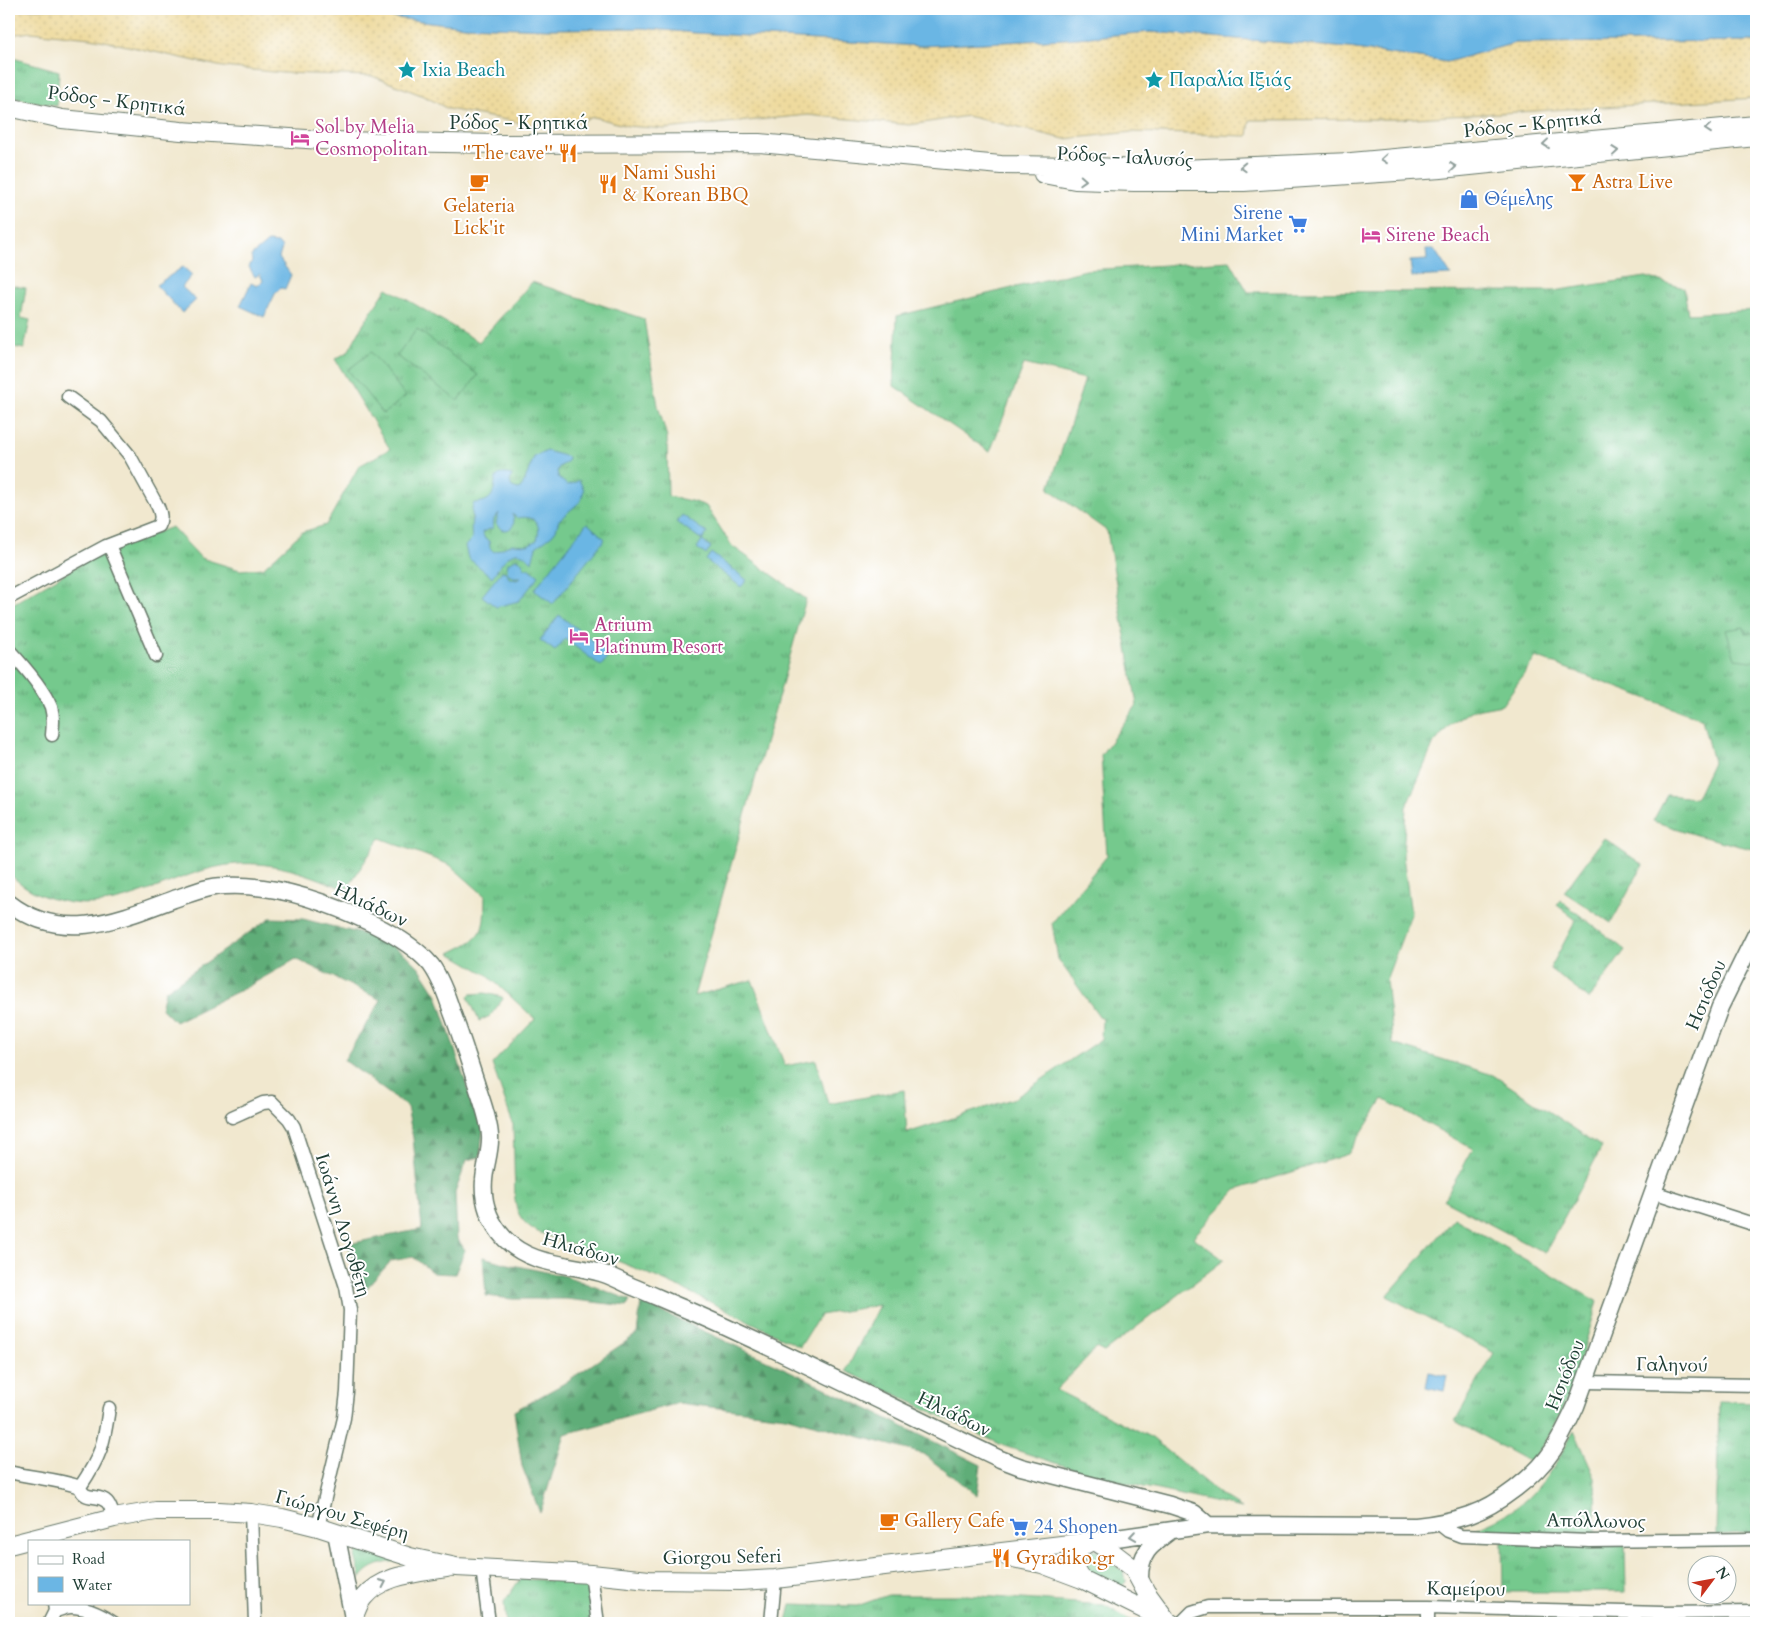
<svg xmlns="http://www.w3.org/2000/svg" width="1765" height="1632" font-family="Cardo,serif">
	<defs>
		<pattern id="grass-tufts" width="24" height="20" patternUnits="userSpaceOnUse" patternTransform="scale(1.25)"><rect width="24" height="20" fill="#74c98d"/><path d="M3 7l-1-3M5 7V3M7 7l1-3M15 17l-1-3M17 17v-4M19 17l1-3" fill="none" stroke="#5fa474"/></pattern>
		<pattern id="forest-firs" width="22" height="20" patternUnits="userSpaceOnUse" patternTransform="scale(1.25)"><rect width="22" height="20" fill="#5fad78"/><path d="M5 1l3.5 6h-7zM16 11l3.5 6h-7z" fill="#4e8e63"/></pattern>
		<pattern id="sand-dots" width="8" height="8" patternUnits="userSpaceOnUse" patternTransform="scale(1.25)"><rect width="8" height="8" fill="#eeda9e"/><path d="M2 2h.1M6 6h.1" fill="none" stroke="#ccbc89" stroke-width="1.8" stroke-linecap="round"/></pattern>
	</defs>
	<rect width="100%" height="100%" fill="#fff"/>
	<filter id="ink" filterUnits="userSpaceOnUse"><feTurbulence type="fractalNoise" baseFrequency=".02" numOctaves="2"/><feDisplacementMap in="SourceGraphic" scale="10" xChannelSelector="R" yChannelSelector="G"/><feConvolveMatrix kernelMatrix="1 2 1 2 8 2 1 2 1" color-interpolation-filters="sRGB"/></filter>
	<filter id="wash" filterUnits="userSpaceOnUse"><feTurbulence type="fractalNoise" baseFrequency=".0096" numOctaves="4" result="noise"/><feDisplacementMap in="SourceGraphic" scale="20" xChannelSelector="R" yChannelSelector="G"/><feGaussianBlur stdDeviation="1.12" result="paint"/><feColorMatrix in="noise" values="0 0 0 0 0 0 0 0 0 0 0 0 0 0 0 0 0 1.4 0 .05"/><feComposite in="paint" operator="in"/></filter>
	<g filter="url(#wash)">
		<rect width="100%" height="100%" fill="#f1e8cf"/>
		<path fill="url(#grass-tufts)" stroke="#4a8360" d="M 9,57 L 59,71 L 57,106 L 9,97 Z
			M 1230,261 L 1248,292 L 1553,291 L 1646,277 L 1684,288 L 1688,314 L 1756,310 L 1756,850 L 1696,835 L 1653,821 L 1667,795 L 1696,798 L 1713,762 L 1702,719 L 1536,657 L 1502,705 L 1470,711 L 1449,726 L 1434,743 L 1406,807 L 1403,856 L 1411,914 L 1386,980 L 1393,1044 L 1493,1075 L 1602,1147 L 1545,1253 L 1444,1200 L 1473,1149 L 1383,1099 L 1348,1154 L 1236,1190 L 1193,1237 L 1224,1260 L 1104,1352 L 1096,1348 L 1056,1390 L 1152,1438 L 1223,1497 L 1241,1508 L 1098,1477 L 1004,1446 L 846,1371 L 879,1305 L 820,1315 L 800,1347 C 742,1317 682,1287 620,1262 C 593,1252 565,1242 538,1232 C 524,1224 517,1216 515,1200 L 513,1124 L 492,1064 L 535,1019 L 486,974 L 450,953 C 485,936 484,934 485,896 L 450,865 L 380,838 L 346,890 C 312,875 274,861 236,864 C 174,869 124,918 57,900 C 39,896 22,887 9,873 L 9,606 L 102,552 L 172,527 L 201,558 L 240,570 L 263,568 L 302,532 L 326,525 L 359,466 L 390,449 L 335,359 L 348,352 L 361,328 L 387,288 L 479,342 L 532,282 L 644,319 L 658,406 L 667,437 L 668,496 L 695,502 L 706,506 L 732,546 L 806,599 L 694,996 L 752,980 L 785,1066 L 816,1060 L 828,1104 L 904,1090 L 907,1133 L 1015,1098 L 1101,1039 L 1102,1020 L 1058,959 L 1052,923 L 1107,856 L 1101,755 L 1137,705 L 1107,531 L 1049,489 L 1085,379 L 1024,364 L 990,452 L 894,386 L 897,316 L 1086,270 Z
			M 1604,838 L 1643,865 L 1611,923 L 1564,892 Z
			M 1560,900 L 1625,950 L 1589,999 L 1550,969 L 1576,920 L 1557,905 Z
			M 485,993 L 502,997 L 503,999 L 490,1016 L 479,1021 L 468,996 L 470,994 Z
			M 1454,1218 L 1598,1302 C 1581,1354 1567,1421 1530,1462 L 1455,1421 L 1494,1353 L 1387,1296 Z
			M 1719,1401 L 1755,1402 L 1752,1532 L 1716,1535 Z
			M 1574,1430 L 1595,1477 L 1596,1532 L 1466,1533 C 1484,1525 1503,1518 1518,1506 C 1544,1486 1560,1459 1574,1430 Z
			M 1502,1542 L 1625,1543 L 1626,1592 L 1503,1592 Z
			M 361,1548 L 408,1560 C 391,1562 372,1562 361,1578 L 355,1556 Z
			M 1089,1550 L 1097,1551 L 1124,1572 L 1126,1582 L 1119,1589 L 1087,1574 L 1080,1559 Z
			M 520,1579 L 587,1582 L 593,1623 L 506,1623 L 504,1602 Z
			M 888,1595 L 966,1595 L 1104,1605 L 1135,1623 L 787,1623 L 791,1604 L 857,1606 Z"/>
		<path fill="url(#forest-firs)" stroke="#3f7556" d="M 270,918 L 303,919 L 374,937 L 391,945 L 409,957 L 419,967 L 437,995 L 470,1096 L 484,1120 L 480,1157 L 467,1160 L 455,1193 L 457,1238 L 465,1250 L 455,1274 L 433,1273 L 413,1257 L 391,1261 L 364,1291 L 348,1244 L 422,1229 L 413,1138 L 407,1107 L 344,1060 L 381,1000 L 296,959 L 247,987 L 175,1022 L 161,1008 L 165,991 Z
			M 483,1257 L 512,1265 L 566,1276 L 630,1300 L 627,1306 L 566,1299 L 512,1299 L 486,1296 Z
			M 641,1302 L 805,1378 L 981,1465 L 977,1495 L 923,1454 L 785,1416 L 678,1403 L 565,1434 L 540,1513 L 522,1466 L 514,1411 L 563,1384 L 637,1334 Z"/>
		<path fill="url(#sand-dots)" stroke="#868c69" d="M 9,9 L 320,9 L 464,26 L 550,29 L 642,28 L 696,33 L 921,46 L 1064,39 L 1151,32 L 1349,48 L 1447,62 L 1515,43 L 1756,41 L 1756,98 L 1398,119 L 1250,120 L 1248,136 L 1132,132 L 1065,139 L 967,116 L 910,125 L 808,115 L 665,129 L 628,126 L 594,117 L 553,129 L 448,109 L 424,96 L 372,76 L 283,73 L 223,67 L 91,38 L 31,32 L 9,35 Z"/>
		<path fill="#74c98d" stroke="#4a8360" d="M 9,285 L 26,288 L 21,318 L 30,320 L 24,349 L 9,346 Z
			M 417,329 L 478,375 L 458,401 L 397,356 Z
			M 371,352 L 406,396 L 383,414 L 348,370 Z
			M 1744,627 L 1745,633 L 1753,633 L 1756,641 L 1756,659 L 1752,661 L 1735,659 L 1726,630 Z"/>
		<path fill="#6bb6e4" stroke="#457a8c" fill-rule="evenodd" d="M 320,9 L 1756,9 L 1756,41 L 1515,43 L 1447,62 L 1349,48 L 1151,32 L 1064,39 L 921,46 L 696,33 L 642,28 L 550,29 L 464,26 Z
			M 268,242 L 278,243 L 282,248 L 279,258 L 291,275 L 285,289 L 281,288 L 276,292 L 264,317 L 240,306 L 251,283 L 257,286 L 263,281 L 260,274 L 255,277 L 249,267 L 252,261 L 251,256 Z
			M 1426,249 L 1434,249 L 1451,275 L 1412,277 L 1410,261 L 1427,260 Z
			M 183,267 L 192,275 L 182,287 L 196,300 L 182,313 L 156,285 Z
			M 547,451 L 568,457 L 567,462 L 559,467 L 557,472 L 559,478 L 567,485 L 574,483 L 579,480 L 584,490 L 581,501 L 559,520 L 556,530 L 552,535 L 536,547 L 532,562 C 513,540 503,563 492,577 L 468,558 L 465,546 L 472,539 C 471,531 471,526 472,519 C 473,512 470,512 474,503 C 510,502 480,467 512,475 L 510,482 L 512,487 L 518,489 L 522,487 L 534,457 ZM 499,513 L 497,518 L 496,524 L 502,530 C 514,531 516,522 512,514 L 517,518 C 534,515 542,522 537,540 L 528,545 L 512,544 L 494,552 L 490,548 L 489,541 L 485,539 L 482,532 L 493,528 L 494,519 Z
			M 682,515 L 707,533 L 702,541 L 711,547 L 706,555 L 697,548 L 702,540 L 677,522 Z
			M 587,523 L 605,539 L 553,604 L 534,590 Z
			M 711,553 L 747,580 L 741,587 L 706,560 Z
			M 516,559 L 521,561 L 525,568 L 530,569 L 539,576 L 519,601 L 496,607 L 482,596 L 502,571 L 506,572 L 509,578 L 517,580 L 521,577 L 512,577 L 507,572 L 508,563 Z
			M 559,615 L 610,654 L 601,666 L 565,639 L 555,651 L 540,640 Z
			M 1429,1372 L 1447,1376 L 1444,1391 L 1426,1387 Z"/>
	</g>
	<g filter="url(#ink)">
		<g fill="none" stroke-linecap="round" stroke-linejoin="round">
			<g stroke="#68796a" stroke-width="15">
				<path id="minor" d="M 109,545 L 156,656
					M 9,598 L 106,546 L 158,526 C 162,519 161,514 158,507 L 130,456 L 101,421 L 68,397
					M 9,650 C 23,665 43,688 51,707 C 54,717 53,725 52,735
					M 232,1117 L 263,1103 L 272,1102 L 289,1119 L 294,1127 L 346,1287 L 350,1310 L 347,1392 L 344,1418 L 318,1527
					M 1653,1192 L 1756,1225
					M 1586,1382 L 1756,1385
					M 109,1408 C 104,1444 101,1456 80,1487 C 84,1502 98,1493 107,1502 C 111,1506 112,1513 114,1518
					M 9,1472 C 32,1478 58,1479 80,1487
					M 251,1513 L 255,1623
					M 1438,1523 L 1448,1531 L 1461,1536 L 1590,1541 L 1756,1539
					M 482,1568 L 489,1623
					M 591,1574 L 598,1623
					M 55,1611 C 60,1610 66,1607 71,1607 C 85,1607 103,1616 114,1623
					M 49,1623 L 55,1611 L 54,1603
					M 771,1623 L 775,1579
					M 1181,1623 L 1192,1612 L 1208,1607 L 1428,1607 L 1662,1613 L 1756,1612
					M 1428,1623 L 1428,1607"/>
			</g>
			<g stroke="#68796a" stroke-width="19">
				<path id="tertiary" d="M 9,903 C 62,944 118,920 174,899 C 190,894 207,886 224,886 C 275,883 328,902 373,924 C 393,934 416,947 431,965 C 441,979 447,996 452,1012 C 461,1036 469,1061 477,1086 C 482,1102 489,1119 490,1136 C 491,1151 485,1165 484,1180 C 482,1202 490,1223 505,1239 C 531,1266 568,1263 601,1273 C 611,1276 621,1281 631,1286 C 651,1294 670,1303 690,1311 C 795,1357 897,1410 1000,1459 L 1021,1467 L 1170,1505 L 1194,1513 L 1208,1525
					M 336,1533 L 354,1623
					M 1095,1541 L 1208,1525 L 1416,1526 C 1434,1524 1452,1521 1469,1515 C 1498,1505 1536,1476 1553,1450 C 1562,1436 1569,1421 1576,1406 L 1720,1007 L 1756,934
					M 1140,1578 C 1140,1553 1150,1546 1169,1532"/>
			</g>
			<g stroke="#68796a" stroke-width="20">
				<path id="secondary" d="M 9,107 L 62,119 L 181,131 L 337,141 L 499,144 L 759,143 L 1001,165 L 1078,166 L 1156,170 L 1351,162 L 1756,125
					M 1043,174 L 1075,180 L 1134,182 L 1244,182 L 1441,169 L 1756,137
					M 9,1545 L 114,1518 L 156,1511 L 219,1511 L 251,1513 L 282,1518 L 318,1527 L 410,1557 L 456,1567 L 591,1574 L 649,1580 L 740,1581 L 775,1579 L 1095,1541
					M 1008,1557 L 1042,1564 L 1082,1579 L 1171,1623
					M 1082,1579 C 1069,1563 1075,1545 1095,1541 L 1112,1552 L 1133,1568 L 1146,1592 L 1165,1618
					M 353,1619 C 356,1612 358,1604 363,1598 C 382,1574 419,1573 447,1568"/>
			</g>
			<use href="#minor" stroke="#fff" stroke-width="12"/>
			<use href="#tertiary" stroke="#fff" stroke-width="16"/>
			<use href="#secondary" stroke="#fff" stroke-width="18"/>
		</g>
		<defs><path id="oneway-chevron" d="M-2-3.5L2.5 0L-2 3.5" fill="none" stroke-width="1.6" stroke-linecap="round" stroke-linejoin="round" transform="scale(1.25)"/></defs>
		<g stroke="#8f9e9a">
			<use href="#oneway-chevron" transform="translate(1708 129) rotate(175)"/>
			<use href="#oneway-chevron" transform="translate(1546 144) rotate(174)"/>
			<use href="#oneway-chevron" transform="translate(1615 151) rotate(-6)"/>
			<use href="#oneway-chevron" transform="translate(1384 159) rotate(175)"/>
			<use href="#oneway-chevron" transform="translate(1243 167) rotate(178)"/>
			<use href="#oneway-chevron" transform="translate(1453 167) rotate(-6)"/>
			<use href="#oneway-chevron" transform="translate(1083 180) rotate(3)"/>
			<use href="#oneway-chevron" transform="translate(1133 1536) rotate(172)"/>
			<use href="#oneway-chevron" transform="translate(383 1583) rotate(-25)"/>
		</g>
	</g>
	<defs>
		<g id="sight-bare" transform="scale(1.5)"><path d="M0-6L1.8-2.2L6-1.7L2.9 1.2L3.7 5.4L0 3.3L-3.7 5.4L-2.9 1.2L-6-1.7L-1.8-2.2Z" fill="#0f9aa8" stroke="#fff" stroke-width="2.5" paint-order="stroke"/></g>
		<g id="hotel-bare" transform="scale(1.5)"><path d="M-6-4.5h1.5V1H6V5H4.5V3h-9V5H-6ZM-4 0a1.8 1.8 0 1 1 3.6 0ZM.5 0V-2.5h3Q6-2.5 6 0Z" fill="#d1479c" stroke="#fff" stroke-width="2.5" paint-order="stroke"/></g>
		<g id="restaurant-bare" transform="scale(1.5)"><path d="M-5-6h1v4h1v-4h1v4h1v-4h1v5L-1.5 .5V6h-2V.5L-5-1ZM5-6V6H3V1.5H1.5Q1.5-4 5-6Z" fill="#e8710a" stroke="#fff" stroke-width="2.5" paint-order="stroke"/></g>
		<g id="cafe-bare" transform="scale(1.5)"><path d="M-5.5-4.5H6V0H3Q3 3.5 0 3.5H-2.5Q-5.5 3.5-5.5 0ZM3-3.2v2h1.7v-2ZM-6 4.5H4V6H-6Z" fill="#e8710a" stroke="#fff" stroke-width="2.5" paint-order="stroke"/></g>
		<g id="bar-bare" transform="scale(1.5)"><path d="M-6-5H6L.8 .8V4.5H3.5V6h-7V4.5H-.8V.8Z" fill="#e8710a" stroke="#fff" stroke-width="2.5" paint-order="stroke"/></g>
		<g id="shop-bare" transform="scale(1.5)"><path d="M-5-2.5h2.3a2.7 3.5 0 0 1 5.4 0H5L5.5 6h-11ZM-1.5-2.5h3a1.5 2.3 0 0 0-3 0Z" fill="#3f7fe0" stroke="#fff" stroke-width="2.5" paint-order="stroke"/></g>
		<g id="supermarket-bare" transform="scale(1.5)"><path d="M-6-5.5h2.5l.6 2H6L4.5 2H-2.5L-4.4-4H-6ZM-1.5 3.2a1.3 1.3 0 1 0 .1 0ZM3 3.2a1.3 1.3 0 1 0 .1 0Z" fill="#3f7fe0" stroke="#fff" stroke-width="2.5" paint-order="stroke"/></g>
	</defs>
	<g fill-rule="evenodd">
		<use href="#sight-bare" x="407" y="70"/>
		<use href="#sight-bare" x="1154" y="80"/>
		<use href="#hotel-bare" x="300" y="138"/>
		<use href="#restaurant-bare" x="568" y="153"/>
		<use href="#cafe-bare" x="479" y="182"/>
		<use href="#bar-bare" x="1577" y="182"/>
		<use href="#restaurant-bare" x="608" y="184"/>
		<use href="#shop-bare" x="1469" y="199"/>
		<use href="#supermarket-bare" x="1298" y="224"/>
		<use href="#hotel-bare" x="1371" y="235"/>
		<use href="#hotel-bare" x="579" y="636"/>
		<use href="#cafe-bare" x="889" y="1521"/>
		<use href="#supermarket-bare" x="1019" y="1527"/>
		<use href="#restaurant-bare" x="1001" y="1558"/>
	</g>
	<g text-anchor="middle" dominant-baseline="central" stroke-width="4" stroke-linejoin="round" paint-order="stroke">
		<g font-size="19" fill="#0d838f" stroke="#fff" text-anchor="start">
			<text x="422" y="70">Ixia Beach</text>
			<text x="1169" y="80">Παραλία Ιξιάς</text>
		</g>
		<g font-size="19" fill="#1f3d34" stroke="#fff">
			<text transform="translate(117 101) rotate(7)">Ρόδος - Κρητικά</text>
			<text x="519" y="123">Ρόδος - Κρητικά</text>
			<text transform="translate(1533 124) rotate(-6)">Ρόδος - Κρητικά</text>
			<text transform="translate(1125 157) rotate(3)">Ρόδος - Ιαλυσός</text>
			<text transform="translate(371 905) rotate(25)">Ηλιάδων</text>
			<text transform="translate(1706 995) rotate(-67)">Ησιόδου</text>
			<text transform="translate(343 1225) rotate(73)">Ιωάννη Λογοθέτη</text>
			<text transform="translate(581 1249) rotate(16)">Ηλιάδων</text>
			<text transform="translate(1672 1365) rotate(1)">Γαληνού</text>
			<text transform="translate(1565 1375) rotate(-68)">Ησιόδου</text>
			<text transform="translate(954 1414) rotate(26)">Ηλιάδων</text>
			<text transform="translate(342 1515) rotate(16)">Γιώργου Σεφέρη</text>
			<text transform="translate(1596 1521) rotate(1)">Απόλλωνος</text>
			<text transform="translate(722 1557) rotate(-1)">Giorgou Seferi</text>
			<text transform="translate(1466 1589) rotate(1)">Καμείρου</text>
		</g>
		<g font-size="19" fill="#b23c85" stroke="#fff" text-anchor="start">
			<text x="315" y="127">Sol by Melia<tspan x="315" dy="22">Cosmopolitan</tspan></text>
			<text x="1386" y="235">Sirene Beach</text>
			<text x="594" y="625">Atrium<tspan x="594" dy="22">Platinum Resort</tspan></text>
		</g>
		<g font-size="19" fill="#c56008" stroke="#fff" text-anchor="start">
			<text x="553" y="153" text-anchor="end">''The cave''</text>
			<text x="623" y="173">Nami Sushi<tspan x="623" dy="22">&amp; Korean BBQ</tspan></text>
			<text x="1592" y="182">Astra Live</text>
			<text x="479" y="206" text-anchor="middle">Gelateria<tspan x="479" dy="22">Lick'it</tspan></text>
			<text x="904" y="1521">Gallery Cafe</text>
			<text x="1016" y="1558">Gyradiko.gr</text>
		</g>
		<g font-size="19" fill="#366cbe" stroke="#fff" text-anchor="start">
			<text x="1484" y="199">Θέμελης</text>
			<text x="1283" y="213" text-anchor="end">Sirene<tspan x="1283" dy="22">Mini Market</tspan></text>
			<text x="1034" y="1527">24 Shopen</text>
		</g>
	</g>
	<rect width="1765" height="1632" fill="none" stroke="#fff" stroke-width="30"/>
	<rect x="28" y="1540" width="162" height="65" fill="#ffffff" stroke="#a5b1ae"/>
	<rect x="38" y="1556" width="25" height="8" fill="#ffffff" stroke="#a5b1ae"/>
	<text x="72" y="1564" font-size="15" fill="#1f3d34">Road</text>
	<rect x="38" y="1577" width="25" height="15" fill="#6bb6e4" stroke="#a5b1ae"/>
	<text x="72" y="1590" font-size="15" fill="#1f3d34">Water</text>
	<g transform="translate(1712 1580) rotate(58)"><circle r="24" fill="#ffffff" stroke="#a5b1ae"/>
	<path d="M0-4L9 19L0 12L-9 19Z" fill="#c8321e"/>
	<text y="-8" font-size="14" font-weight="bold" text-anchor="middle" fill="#1f3d34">N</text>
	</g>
</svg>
